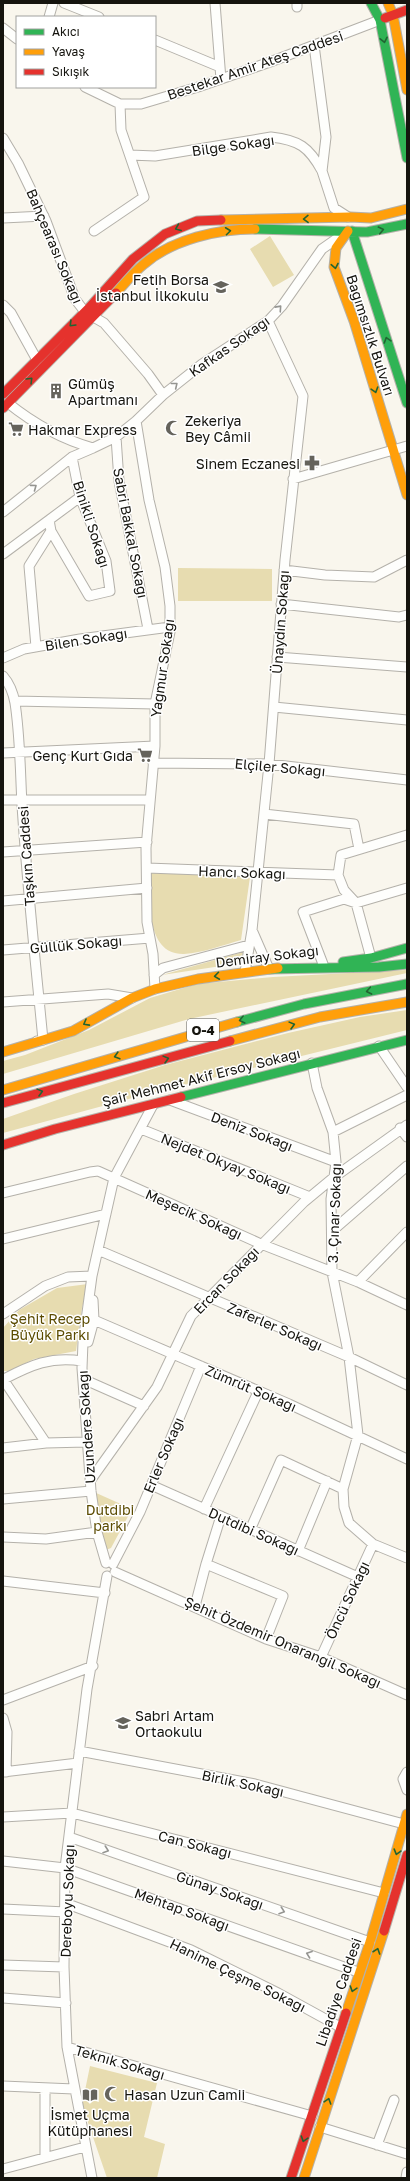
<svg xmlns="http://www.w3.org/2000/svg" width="410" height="2181" font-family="'Golos Text',sans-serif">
	<rect width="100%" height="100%" fill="#f9f6ed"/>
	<path fill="#e7dcb0" d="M 270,236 L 294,275 L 273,287 L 250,249 Z
		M 178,568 L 272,569 L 272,601 L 178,601 Z
		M 149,872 L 250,877 L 241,940 C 223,945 203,953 184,954 C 145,955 150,898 149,872 Z
		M 243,952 L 241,963 L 162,975 Z
		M 407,970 L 407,973 L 189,1019 L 3,1074 L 3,1061 L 25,1055 L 89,1030 L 150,998 L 197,984 L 273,977 Z
		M 407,1010 L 407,1030 L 147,1094 L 3,1133 L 3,1119 L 74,1094 L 165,1065 L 288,1033 L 360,1017 Z
		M 88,1284 L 82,1308 L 76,1351 L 34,1359 L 9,1371 L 3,1371 L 3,1328 L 19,1310 L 57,1288 Z
		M 94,1492 L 132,1509 L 111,1548 L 103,1551 Z
		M 90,2066 L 157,2083 L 144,2137 L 165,2144 L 157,2178 L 107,2178 L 82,2105 Z"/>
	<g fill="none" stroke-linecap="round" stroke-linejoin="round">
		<g stroke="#b4b1aa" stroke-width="11">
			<path id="street" d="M 64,3 L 99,17
				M 215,3 L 220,67
				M 297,3 L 297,7
				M 49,17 L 53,3
				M 3,28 L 17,39
				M 155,40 L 220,67 L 221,79
				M 314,45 L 326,137 L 322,171 L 334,208 L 348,217
				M 85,87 L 120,104 L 141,104 L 198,87 L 270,62 L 380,20
				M 3,138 L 18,163 L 46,221 L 75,299 L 85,312 L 104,323 L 148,374 L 163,395
				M 130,155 L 155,156 L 271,137 C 299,140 309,147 322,171
				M 3,218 L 44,216
				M 94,231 L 144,197 L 121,130 L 120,104
				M 3,305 L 11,313 L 37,360
				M 8,403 C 34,424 61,439 93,448 L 116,437 L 136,421 L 163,395 L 202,364 L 268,321 L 282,306 L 322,249 L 342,235
				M 136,421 L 149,500 L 165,567 L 170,606 L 170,632 L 155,704 L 155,746 L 146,848 L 147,922 L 153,954 L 155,989
				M 116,437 L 119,481 L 148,629
				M 72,457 L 80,497 L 106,561 L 110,591 L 89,596 L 51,531 L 49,520 L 80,497
				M 293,479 L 407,446
				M 3,512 L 72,457 L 93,448
				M 3,554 L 49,520
				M 284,570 L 325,575 L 374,577 L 407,560
				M 281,604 L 399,617 L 407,615
				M 36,647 L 29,566 L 51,531
				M 277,657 L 407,667
				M 3,658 L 24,649 L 80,639 L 170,627
				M 3,676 C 10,684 13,692 15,703 C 21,742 20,781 23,820 C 28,894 36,967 43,1040 L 37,1041
				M 15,701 L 155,704
				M 274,707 L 407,720
				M 3,753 L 155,746
				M 153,763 L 269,764 L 407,780
				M 3,800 L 150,800
				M 264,814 L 354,824 L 359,849
				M 3,852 L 147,842
				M 147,868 L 338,875
				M 3,901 L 147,888
				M 252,930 L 269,969
				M 3,950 L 150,938
				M 371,958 L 356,903 L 344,890 L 338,875 L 341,855 L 407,835
				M 323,964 L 303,912 L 344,899 L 356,903 L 407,888
				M 245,972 L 252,930 L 269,764 L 285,560 L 303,396 L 268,321
				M 154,975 L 163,968 L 249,945
				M 3,1002 L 108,994 L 132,998
				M 379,1046 L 407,1087
				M 312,1063 L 317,1088 L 333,1132 L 336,1162 L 331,1199 L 332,1272 L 349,1357 L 358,1435 L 343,1489 L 344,1507 L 349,1523 L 373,1544 L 407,1558
				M 170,1100 L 336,1162
				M 400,1128 L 407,1137
				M 141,1129 L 310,1197
				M 333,1132 L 407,1095
				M 3,1193 L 90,1172 L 98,1171 L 261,1244 L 358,1282 L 407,1305
				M 332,1231 L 407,1166
				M 3,1239 L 106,1214
				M 98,1250 L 349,1357 L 407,1385
				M 358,1282 L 407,1232
				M 3,1314 L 45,1286 L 68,1277 L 92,1276
				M 94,1320 L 289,1404 L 407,1459
				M 88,1342 L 94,1320 L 93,1300
				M 3,1379 L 46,1443
				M 4,1379 C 31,1365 51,1356 82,1361
				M 83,1379 L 144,1406
				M 3,1448 L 46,1443 L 86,1442
				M 90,1481 L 157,1387 L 191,1316 L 304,1202 L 333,1178 L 407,1125
				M 151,1485 L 358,1577
				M 3,1499 L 91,1491
				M 204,1509 L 258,1392
				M 221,1516 L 206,1564 L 283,1596 L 266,1639
				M 250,1530 L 281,1460 L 343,1489
				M 3,1537 L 46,1539 L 97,1532
				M 298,1551 L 327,1481
				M 106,1563 L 97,1532 L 91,1491 L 82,1368 L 83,1342 L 92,1276 L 114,1178 L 153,1105
				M 113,1564 L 140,1512 L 201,1366
				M 115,1572 L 266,1639 L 321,1657 L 407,1695
				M 3,1581 L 105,1593
				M 195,1606 L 206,1564
				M 321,1657 L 373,1544
				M 3,1700 L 93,1666
				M 3,1718 L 7,1732 L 6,1772
				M 79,1751 L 255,1784 L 404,1824
				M 3,1772 L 78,1763
				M 407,1772 L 403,1779 L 407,1790
				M 3,1817 L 72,1813 L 384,1893
				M 69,1837 L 370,1942
				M 3,1861 L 65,1868 L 358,1972
				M 65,1903 L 191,1950 L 278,1993 L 340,2027
				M 3,1909 L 66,1912
				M 3,1965 L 64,1967
				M 3,1998 L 66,2003
				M 67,2047 L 312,2116
				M 3,2086 L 74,2089
				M 320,2127 L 407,2154
				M 377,2145 L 394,2100
				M 45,2156 L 45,2088
				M 3,2169 L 85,2147
				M 92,2178 L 67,2047 L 64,1967 L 65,1868 L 87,1689 L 107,1576
				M 406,2178 L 407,2172"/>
		</g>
		<g stroke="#b4b1aa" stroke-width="11">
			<path id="fast" d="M 371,3 L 380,20 L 407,158
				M 255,229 L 367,232 L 407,224
				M 352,231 L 407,403
				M 343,962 L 371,958 L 407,948
				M 269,969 L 379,967 L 407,964
				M 237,1022 L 304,1004 L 407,984
				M 181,1097 L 407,1040"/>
		</g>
		<g stroke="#b4b1aa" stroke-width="11">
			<path id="slow" d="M 388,3 L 393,15 L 407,90
				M 221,220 L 350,217 L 371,218 L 407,209
				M 348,231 L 336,248 L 334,267 L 354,321 L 407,495
				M 116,293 C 125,283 134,272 144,264 C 173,239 218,229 255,229
				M 230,1041 L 320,1017 L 407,1002
				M 3,1052 L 73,1031 L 132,998 L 155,989 L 198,979 L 278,968
				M 3,1090 L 237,1022
				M 346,2013 L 370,1942 L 407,1814
				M 304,2178 L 384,1931"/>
		</g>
		<g stroke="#b4b1aa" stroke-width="11">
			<path id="jam" d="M 385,18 L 407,10
				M 3,394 L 89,308 L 133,259 L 165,234 L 197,221 L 221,220
				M 3,408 L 116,293
				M 3,1103 L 230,1041
				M 3,1145 L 55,1129 L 181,1097
				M 384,1931 L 407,1855
				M 291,2178 L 346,2013"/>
		</g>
		<use href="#street" stroke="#fefefc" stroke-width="9"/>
		<use href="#fast" stroke="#30b455" stroke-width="9"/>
		<use href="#slow" stroke="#ff9f0a" stroke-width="9"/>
		<use href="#jam" stroke="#e5322d" stroke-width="9"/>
	</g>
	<defs><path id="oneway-chevron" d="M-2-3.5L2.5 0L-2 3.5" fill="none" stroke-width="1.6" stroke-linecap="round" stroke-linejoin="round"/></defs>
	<g stroke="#226432">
		<use href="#oneway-chevron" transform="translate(384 40) rotate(78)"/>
		<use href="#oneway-chevron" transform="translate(306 219) rotate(179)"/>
		<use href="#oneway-chevron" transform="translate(178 228) rotate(158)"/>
		<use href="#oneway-chevron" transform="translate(381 230) rotate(-12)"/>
		<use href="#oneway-chevron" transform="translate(228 231) rotate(-7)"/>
		<use href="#oneway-chevron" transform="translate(335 266) rotate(79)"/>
		<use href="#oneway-chevron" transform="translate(72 324) rotate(135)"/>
		<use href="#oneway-chevron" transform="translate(387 340) rotate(-107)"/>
		<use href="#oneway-chevron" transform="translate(30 380) rotate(-45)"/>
		<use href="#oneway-chevron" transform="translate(375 390) rotate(73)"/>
		<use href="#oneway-chevron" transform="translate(217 976) rotate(172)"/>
		<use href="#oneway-chevron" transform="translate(369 991) rotate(169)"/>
		<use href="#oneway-chevron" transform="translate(242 1020) rotate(166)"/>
		<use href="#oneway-chevron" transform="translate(86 1023) rotate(151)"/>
		<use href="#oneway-chevron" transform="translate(292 1025) rotate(-15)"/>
		<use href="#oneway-chevron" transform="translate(117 1056) rotate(164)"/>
		<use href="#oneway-chevron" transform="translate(166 1059) rotate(-15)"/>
		<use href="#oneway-chevron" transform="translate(40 1092) rotate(-15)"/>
		<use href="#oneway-chevron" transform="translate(397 1852) rotate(106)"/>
		<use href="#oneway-chevron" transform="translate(377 1951) rotate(-71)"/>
		<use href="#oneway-chevron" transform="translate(353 1989) rotate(108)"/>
		<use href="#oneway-chevron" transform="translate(328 2101) rotate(-72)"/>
		<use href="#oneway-chevron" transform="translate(304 2139) rotate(108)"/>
	</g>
	<g stroke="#959591">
		<use href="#oneway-chevron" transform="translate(279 308) rotate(-48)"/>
		<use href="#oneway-chevron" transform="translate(175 385) rotate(-39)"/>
		<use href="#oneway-chevron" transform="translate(34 487) rotate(-36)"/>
		<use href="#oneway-chevron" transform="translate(106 1850) rotate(19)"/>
		<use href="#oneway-chevron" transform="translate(282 1911) rotate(19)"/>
		<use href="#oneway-chevron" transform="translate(309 1954) rotate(-160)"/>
	</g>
	<defs>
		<g id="school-bare" transform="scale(1.2)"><path d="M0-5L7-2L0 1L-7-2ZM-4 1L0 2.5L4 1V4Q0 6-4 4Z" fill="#65635c" stroke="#fff" stroke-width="2.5" paint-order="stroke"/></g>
		<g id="building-bare" transform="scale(1.2)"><path d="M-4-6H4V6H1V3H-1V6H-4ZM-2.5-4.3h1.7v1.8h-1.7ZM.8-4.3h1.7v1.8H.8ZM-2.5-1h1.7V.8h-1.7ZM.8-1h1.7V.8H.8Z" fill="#65635c" stroke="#fff" stroke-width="2.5" paint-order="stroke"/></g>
		<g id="mosque-bare" transform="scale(1.2)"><path d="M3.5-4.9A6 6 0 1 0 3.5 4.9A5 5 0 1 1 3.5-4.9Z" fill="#65635c" stroke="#fff" stroke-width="2.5" paint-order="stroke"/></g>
		<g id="supermarket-bare" transform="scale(1.2)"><path d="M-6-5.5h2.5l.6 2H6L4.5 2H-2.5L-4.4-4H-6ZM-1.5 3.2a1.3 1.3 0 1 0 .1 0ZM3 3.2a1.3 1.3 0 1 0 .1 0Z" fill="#65635c" stroke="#fff" stroke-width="2.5" paint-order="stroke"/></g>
		<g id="pharmacy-bare" transform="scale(1.2)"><path d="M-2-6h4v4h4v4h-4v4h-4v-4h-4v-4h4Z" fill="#65635c" stroke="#fff" stroke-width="2.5" paint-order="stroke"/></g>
		<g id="library-bare" transform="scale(1.2)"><path d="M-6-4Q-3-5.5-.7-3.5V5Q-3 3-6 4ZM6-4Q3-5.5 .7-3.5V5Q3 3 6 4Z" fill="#65635c" stroke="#fff" stroke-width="2.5" paint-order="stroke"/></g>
	</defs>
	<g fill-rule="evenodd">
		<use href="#school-bare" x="221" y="287"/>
		<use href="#building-bare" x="56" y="391"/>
		<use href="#mosque-bare" x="173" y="428"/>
		<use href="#supermarket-bare" x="16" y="429"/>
		<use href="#pharmacy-bare" x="312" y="463"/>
		<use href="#supermarket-bare" x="145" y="755"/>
		<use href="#school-bare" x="123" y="1723"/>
		<use href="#mosque-bare" x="112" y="2094"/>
		<use href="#library-bare" x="90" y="2095"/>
	</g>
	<g text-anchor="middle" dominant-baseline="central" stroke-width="3" stroke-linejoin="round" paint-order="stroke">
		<rect fill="#fff" stroke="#5b5a56" stroke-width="1" x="187" y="1019" width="32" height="22" rx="3"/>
		<g font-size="13" font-weight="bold" fill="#15140e">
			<text x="203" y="1030">O-4</text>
		</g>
		<g font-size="14" fill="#15140e" stroke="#fff">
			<text transform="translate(255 65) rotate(-19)">Bestekar Amir Ateş Caddesi</text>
			<text transform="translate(233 145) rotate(-8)">Bilge Sokağı</text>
			<text transform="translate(55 246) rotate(67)">Bahçearası Sokağı</text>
			<text transform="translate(371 335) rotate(72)">Bağımsızlık Bulvarı</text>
			<text transform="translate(229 346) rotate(-35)">Kafkas Sokağı</text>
			<text transform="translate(92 524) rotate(72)">Binikli Sokağı</text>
			<text transform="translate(131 533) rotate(79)">Sabri Bakkal Sokağı</text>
			<text transform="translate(280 622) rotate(-86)">Ünaydın Sokağı</text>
			<text transform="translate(86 639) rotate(-9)">Bilen Sokağı</text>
			<text transform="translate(162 668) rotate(-82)">Yağmur Sokağı</text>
			<text transform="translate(280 767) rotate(5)">Elçiler Sokağı</text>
			<text transform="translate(26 856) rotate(-94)">Taşkın Caddesi</text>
			<text transform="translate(242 872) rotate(2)">Hancı Sokağı</text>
			<text transform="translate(76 944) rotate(-5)">Güllük Sokağı</text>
			<text transform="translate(267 956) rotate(-7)">Demiray Sokağı</text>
			<text transform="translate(201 1077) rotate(-14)">Şair Mehmet Akif Ersoy Sokağı</text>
			<text transform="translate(252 1131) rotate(21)">Deniz Sokağı</text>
			<text transform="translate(226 1163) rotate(22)">Nejdet Okyay Sokağı</text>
			<text transform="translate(334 1213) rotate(-88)">3. Çınar Sokağı</text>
			<text transform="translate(194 1214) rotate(24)">Meşecik Sokağı</text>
			<text transform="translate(226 1280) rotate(-46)">Ercan Sokağı</text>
			<text transform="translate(275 1326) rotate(23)">Zaferler Sokağı</text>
			<text transform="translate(251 1388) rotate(23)">Zümrüt Sokağı</text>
			<text transform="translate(86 1427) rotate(-94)">Uzundere Sokağı</text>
			<text transform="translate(163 1455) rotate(-67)">Erler Sokağı</text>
			<text transform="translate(254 1531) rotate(24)">Dutdibi Sokağı</text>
			<text transform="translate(347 1600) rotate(-65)">Öncü Sokağı</text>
			<text transform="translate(283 1642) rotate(23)">Şehit Özdemir Onarangil Sokağı</text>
			<text transform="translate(243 1783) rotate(12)">Birlik Sokağı</text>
			<text transform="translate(195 1844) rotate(14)">Can Sokağı</text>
			<text transform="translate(220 1890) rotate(19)">Günay Sokağı</text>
			<text transform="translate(67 1901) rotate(-88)">Dereboyu Sokağı</text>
			<text transform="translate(182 1909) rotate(20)">Mehtap Sokağı</text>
			<text transform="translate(238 1975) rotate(26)">Hanime Çeşme Sokağı</text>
			<text transform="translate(338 1992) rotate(-71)">Libadiye Caddesi</text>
			<text transform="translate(120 2062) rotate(16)">Teknık Sokağı</text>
		</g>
		<g font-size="14" fill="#15140e" stroke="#fff" text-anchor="start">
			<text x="209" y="279" text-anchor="end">Fetih Borsa<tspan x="209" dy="16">İstanbul İlkokulu</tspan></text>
			<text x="68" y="383">Gümüş<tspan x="68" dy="16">Apartmanı</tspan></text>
			<text x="185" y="420">Zekeriya<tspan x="185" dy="16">Bey Câmii</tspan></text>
			<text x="28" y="429">Hakmar Express</text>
			<text x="300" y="463" text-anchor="end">Sinem Eczanesi</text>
			<text x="133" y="755" text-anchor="end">Genç Kurt Gıda</text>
			<text x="135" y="1715">Sabri Artam<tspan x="135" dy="16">Ortaokulu</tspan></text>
			<text x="124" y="2094">Hasan Uzun Camii</text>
			<text x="90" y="2114" text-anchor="middle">İsmet Uçma<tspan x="90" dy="16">Kütüphanesi</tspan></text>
		</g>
		<g font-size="14" fill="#5b4b00" stroke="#fff">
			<text x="50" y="1318">Şehit Recep<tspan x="50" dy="16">Büyük Parkı</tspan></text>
			<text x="110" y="1509">Dutdibi<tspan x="110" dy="16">parkı</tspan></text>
		</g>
	</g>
	<rect width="410" height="2181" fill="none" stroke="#15140e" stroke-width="8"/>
	<rect x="16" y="16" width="140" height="72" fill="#ffffff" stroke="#a1a19f"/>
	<rect x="24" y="29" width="20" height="6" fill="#30b455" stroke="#a1a19f"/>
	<text x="52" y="36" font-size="12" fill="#15140e">Akıcı</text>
	<rect x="24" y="49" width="20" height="6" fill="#ff9f0a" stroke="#a1a19f"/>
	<text x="52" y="56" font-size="12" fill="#15140e">Yavaş</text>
	<rect x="24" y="69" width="20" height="6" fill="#e5322d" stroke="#a1a19f"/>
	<text x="52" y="76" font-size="12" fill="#15140e">Sıkışık</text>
</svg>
